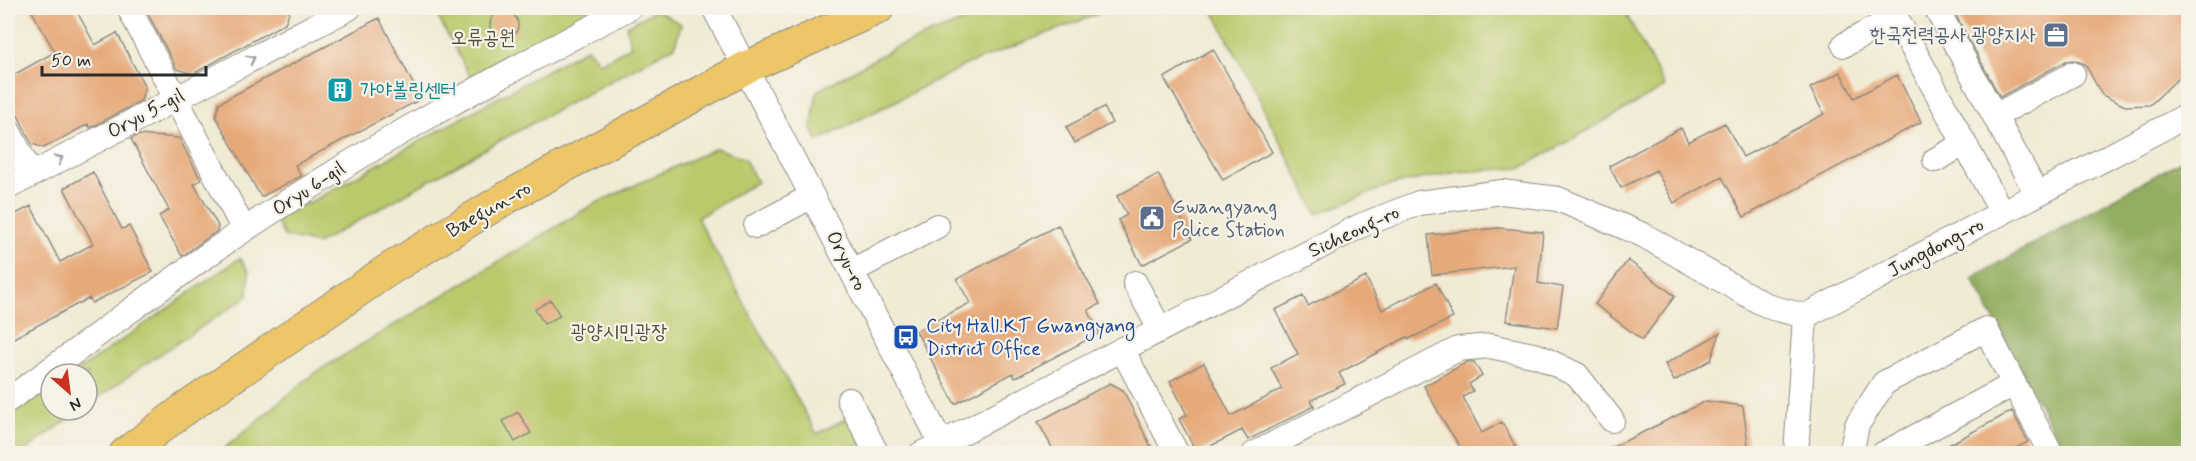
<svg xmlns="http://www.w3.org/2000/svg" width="2196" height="461" font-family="Mynerve,'Poor Story',sans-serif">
	<rect width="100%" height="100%" fill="#f7f3e8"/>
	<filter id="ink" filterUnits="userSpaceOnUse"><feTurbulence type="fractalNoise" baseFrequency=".0167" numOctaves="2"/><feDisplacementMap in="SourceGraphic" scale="12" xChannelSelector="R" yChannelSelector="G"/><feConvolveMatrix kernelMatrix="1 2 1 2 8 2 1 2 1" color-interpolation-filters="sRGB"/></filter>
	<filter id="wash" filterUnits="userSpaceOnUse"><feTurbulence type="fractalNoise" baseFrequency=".008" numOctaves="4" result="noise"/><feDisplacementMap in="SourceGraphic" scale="24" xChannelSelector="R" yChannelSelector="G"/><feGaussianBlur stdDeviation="1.35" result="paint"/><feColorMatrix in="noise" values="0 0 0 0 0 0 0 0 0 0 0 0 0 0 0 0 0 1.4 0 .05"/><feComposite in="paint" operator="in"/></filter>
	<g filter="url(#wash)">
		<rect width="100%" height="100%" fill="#f1ebd5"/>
		<path fill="#b9ca6c" stroke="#727a4c" stroke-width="1.5" d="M 433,8 L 607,8 L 471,78 Z
			M 998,8 L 1113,8 L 968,64 L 818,141 L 811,128 L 817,91 L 894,48 Z
			M 1212,8 L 1623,8 L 1665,87 L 1521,168 L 1457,172 L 1390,185 L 1317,214 Z
			M 656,10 L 681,24 L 675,46 L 494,144 L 317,244 L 284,236 L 275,219 L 318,198 L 587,48 L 600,63 L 631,46 L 626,26 Z
			M 716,148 L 744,158 L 757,182 L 697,218 L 817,434 L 849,417 L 863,443 L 842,454 L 218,454 L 313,374 L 594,204 Z
			M 240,258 L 249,272 L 248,296 L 141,367 L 87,406 L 87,374 L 73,374 Z
			M 51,389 L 51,410 L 81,410 L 22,453 L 8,451 L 8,417 Z"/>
		<path fill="#92ae60" stroke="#5e6c46" stroke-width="1.5" d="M 2188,157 L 2188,453 L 2065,453 L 1972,278 Z"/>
		<g id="blocks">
			<path fill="#e6a979" d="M 30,8 L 75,8 L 95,45 L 117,33 L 145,87 L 141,101 L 90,128 L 88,124 L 44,148 L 32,144 L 8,95 L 8,78 L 55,52 Z
				M 145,8 L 291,8 L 285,23 L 193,74 L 177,69 Z
				M 1952,8 L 2188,8 L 2188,69 L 2150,105 L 2125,106 L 2102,95 L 2085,64 L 2074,60 L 2066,61 L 2000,97 Z
				M490 25a14 14 0 1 1 28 0a14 14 0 1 1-28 0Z
				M 379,18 L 421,99 L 295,165 L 301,176 L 261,197 L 216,117 L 219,103 Z
				M 1213,49 L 1272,152 L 1223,180 L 1164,78 Z
				M 1840,72 L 1854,98 L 1897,75 L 1921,122 L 1744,217 L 1722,177 L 1674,203 L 1656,170 L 1621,188 L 1609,166 L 1681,128 L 1688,142 L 1725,123 L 1743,157 L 1824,114 L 1810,88 Z
				M 1104,107 L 1112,123 L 1075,143 L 1066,127 Z
				M 138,135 L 179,138 L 201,180 L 194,184 L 218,226 L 217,231 L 182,256 L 159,216 L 169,210 L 131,139 Z
				M 93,172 L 122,229 L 129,226 L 153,272 L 92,303 L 89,298 L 8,341 L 8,218 L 31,206 L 60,262 L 93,244 L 64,188 Z
				M 1158,174 L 1192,239 L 1142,265 L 1118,220 L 1127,215 L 1117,196 Z
				M 1058,225 L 1100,304 L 1088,310 L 1100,333 L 1015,378 L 1013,373 L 955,404 L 916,331 L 970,303 L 957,279 Z
				M 1498,228 L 1543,232 L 1538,283 L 1563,287 L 1557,328 L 1506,321 L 1514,266 L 1432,275 L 1428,235 Z
				M 1628,260 L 1675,296 L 1642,340 L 1595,304 Z
				M 1366,277 L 1382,310 L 1436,283 L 1453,318 L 1409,339 L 1407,337 L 1339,373 L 1345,384 L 1311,400 L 1314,406 L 1248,440 L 1242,430 L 1197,453 L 1179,419 L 1187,415 L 1170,381 L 1204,363 L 1231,416 L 1282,389 L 1271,368 L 1298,354 L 1275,310 L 1303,296 L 1308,306 Z
				M 551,300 L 560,316 L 544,324 L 535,309 Z
				M 1720,333 L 1711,360 L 1674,381 L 1665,364 Z
				M 1467,362 L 1474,362 L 1482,376 L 1469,384 L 1473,391 L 1463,397 L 1482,433 L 1502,422 L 1519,453 L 1464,453 L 1444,422 L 1424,386 Z
				M 1110,383 L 1123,390 L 1154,453 L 1055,453 L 1038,422 Z
				M 1706,401 L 1743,406 L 1749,453 L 1601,453 Z
				M 2012,411 L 2028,442 L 2006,453 L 1933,453 Z
				M 518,412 L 531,433 L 515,442 L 503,421 Z"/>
		</g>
	</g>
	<g filter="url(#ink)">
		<use href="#blocks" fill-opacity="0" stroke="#8e8b80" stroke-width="1.5"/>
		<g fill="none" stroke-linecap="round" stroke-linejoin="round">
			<g stroke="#8e8b80" stroke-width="26">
				<path id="minor" d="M 129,8 L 244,230
					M 714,8 L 947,454
					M 1891,8 L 2002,213
					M 1936,8 L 2037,194
					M 1844,45 L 1896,17
					M 1995,116 L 2073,74
					M 8,130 L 31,174
					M 1935,160 L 1964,144
					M 8,187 L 349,8
					M 756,226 L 812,196
					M 852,271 L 937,226
					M 1135,283 L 1160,329
					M 1122,349 L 1177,454
					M 8,400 C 87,344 163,284 244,230 C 367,148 498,76 629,8
					M 849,400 L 877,454
					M 921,454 L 1360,226 L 1419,203 L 1502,192 L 1558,199 L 1643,235 L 1760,302 L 1773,308 L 1805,316
					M 1254,454 L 1458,349 L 1490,346 L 1538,356 L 1577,375 L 1612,420
					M 1796,454 L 1805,316 L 2188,115
					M 1851,454 L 1857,425 L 1884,383 L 1986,329 L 2014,384
					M 1883,454 L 2014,384 L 2051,454"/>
			</g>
			<g stroke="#8e8b80" stroke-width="34">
				<path id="major" d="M 125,454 L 182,411 L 388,270 L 506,198 L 745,68 L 878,8"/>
			</g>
			<use href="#minor" stroke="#fff" stroke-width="24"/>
			<use href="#major" stroke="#ecc669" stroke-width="32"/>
		</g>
		<defs><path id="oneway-chevron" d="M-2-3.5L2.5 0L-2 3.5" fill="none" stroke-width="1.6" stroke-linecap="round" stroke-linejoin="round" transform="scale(1.5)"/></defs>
		<g stroke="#a0a0a0">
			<use href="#oneway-chevron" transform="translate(251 59) rotate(-28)"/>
			<use href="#oneway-chevron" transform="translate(59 159) rotate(-28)"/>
		</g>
	</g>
	<defs>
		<g id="office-square" transform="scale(1.35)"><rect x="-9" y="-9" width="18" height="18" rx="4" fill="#5c6f8a" stroke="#f7f3e8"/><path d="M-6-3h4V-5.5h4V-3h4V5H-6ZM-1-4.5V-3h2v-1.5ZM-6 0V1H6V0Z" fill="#fff"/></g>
		<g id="building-square" transform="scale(1.35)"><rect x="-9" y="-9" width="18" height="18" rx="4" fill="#0f9aa8" stroke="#f7f3e8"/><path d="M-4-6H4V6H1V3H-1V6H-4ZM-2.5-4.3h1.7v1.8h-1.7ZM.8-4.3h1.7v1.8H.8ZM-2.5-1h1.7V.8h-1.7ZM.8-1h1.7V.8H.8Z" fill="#fff"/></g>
		<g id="civic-square" transform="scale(1.35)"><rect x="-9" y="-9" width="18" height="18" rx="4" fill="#5c6f8a" stroke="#f7f3e8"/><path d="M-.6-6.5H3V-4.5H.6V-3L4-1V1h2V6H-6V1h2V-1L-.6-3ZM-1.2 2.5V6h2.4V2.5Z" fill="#fff"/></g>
		<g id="bus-square" transform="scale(1.35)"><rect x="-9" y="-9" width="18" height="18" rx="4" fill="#1a4fb4" stroke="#f7f3e8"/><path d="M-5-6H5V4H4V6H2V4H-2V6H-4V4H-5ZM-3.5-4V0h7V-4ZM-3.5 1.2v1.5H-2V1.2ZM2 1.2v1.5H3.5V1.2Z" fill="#fff"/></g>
	</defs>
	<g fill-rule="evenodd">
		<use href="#office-square" x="2056" y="35"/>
		<use href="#building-square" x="340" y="90"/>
		<use href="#civic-square" x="1152" y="218"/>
		<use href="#bus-square" x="906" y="337"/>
	</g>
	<g text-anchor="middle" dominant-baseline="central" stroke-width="4.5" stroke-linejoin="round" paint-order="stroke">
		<g font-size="20" fill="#4e5e75" stroke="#f7f3e8" text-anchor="end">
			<text x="2036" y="35">한국전력공사 광양지사</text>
			<text x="1172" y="207" text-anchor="start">Gwangyang<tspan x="1172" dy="23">Police Station</tspan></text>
		</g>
		<g font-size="20" fill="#4e533b" stroke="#f7f3e8">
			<text x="483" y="38">오류공원</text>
			<text x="619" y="332">광양시민광장</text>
		</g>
		<g font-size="20" fill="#0d838f" stroke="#f7f3e8" text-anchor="start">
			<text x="360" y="90">가야볼링센터</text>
		</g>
		<g font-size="20" fill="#2b2b2b" stroke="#f7f3e8">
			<text transform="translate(146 114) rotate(-28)">Oryu 5-gil</text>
			<text transform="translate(309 189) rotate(-33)">Oryu 6-gil</text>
			<text transform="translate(489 210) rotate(-30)">Baegun-ro</text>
			<text transform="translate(1354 232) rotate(-25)">Sicheong-ro</text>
			<text transform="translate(1936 248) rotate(-28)">Jungdong-ro</text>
			<text transform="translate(846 261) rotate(62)">Oryu-ro</text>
		</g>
		<g font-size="20" fill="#164399" stroke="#f7f3e8" text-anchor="start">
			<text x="926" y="326">City Hall.KT Gwangyang<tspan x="926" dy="23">District Office</tspan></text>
		</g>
	</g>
	<rect width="2196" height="461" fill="none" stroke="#f7f3e8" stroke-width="30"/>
	<g transform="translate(69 392) rotate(152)"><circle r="28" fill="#f7f3e8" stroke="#a5a39c" stroke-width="1.5"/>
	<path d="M0-4.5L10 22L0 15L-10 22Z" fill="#c8321e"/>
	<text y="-9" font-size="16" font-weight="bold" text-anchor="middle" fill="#2b2b2b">N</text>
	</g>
	<path d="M42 66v9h164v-9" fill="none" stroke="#2b2b2b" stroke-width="3"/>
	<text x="51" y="66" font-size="18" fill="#2b2b2b" stroke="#f7f3e8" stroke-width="4.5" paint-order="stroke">50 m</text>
</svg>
